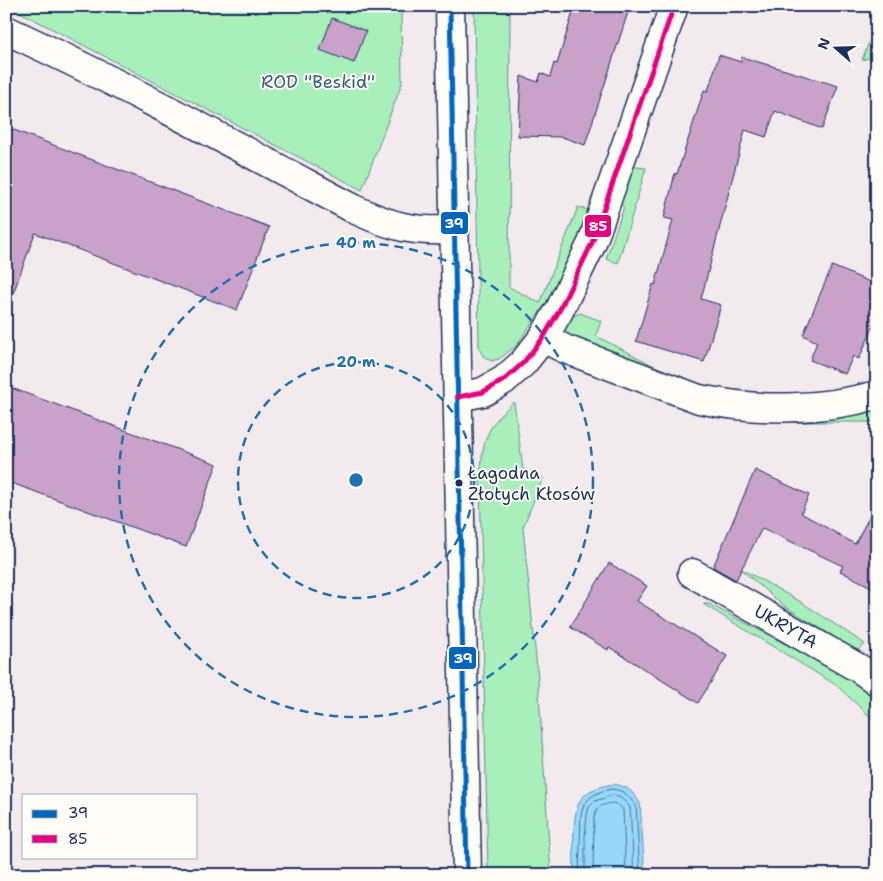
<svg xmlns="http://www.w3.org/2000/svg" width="883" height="881" font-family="'Shantell Sans',sans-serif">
	<rect width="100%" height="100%" fill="#f3eaee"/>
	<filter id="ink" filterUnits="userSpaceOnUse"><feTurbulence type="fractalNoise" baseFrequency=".02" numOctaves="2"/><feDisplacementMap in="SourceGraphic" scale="10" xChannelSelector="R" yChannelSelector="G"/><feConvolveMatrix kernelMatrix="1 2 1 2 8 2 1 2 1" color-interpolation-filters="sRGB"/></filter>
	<g filter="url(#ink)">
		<path fill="#a8efbc" stroke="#628f8d" d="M 8,6 L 401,6 L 402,83 L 362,190 Z
			M 474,6 L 510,6 L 509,287 L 540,303 L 578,207 L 592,211 L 587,224 L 553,293 L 516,346 L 499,359 L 491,361 L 483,356 L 479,348 Z
			M 877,20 L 877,55 L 862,60 Z
			M 629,166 L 646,168 L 618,263 L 606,259 L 624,207 L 616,202 Z
			M 580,313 L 601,321 L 596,336 L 682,380 L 762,399 L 710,393 L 575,342 L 567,334 L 565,327 L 571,317 Z
			M 514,402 L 523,469 L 543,478 L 523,527 L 538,679 L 551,875 L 488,875 L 480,479 C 483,441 485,427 514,402 Z
			M 877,408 L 877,422 L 779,422 L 783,416 Z
			M 738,567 L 801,602 L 865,644 L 857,651 L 784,606 Z
			M 703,604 L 709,604 L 816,660 L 853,681 L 877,700 L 877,723 L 836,685 Z
			M 877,741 L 877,817 L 872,817 Z"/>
		<path fill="#97d7f8" stroke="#6594ba" d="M 614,784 C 628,787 632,790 640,803 L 645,875 L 574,875 C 574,857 571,815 580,801 C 587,789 601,786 614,784 Z"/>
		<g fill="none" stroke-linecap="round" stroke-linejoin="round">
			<path stroke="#4d729c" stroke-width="1" d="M 579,875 L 581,815 L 584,804 L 592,796 L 602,791 L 613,789 L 624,792 L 636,805 L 640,875
				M 585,875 L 585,837 L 587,815 L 589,807 L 595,801 L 613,795 L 621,798 L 630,807 L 634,875
				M 593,875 L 594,817 L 596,811 L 599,807 C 608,803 617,800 623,810 L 626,875"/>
		</g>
		<path fill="#caa2c9" stroke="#1b2f5e" d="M 575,6 L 630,6 L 585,145 L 562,137 L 518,136 L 521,76 L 538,82 L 541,73 L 550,77 L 554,63 L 557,64 Z
			M 332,18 L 366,31 L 354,63 L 320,50 Z
			M 719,55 L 741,62 L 742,57 L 838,86 L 822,129 L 775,111 L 766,137 L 745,130 L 701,299 L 721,305 L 704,362 L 636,341 L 653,284 L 655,285 L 673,220 L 664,218 L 675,173 L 677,174 L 704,90 L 708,91 Z
			M 6,127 L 269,227 L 237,310 L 35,233 L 10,302 L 6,301 Z
			M 832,266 L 877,285 L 877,318 L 859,359 L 853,356 L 845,374 L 810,360 L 817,342 L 803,335 Z
			M 6,386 L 217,464 L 186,547 L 6,481 Z
			M 755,470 L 809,495 L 801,513 L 855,544 L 877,502 L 877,590 L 840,571 L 843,566 L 762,528 L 736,580 L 713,567 Z
			M 609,563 L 647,586 L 637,601 L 727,656 L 698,703 L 609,647 L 608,650 L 570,627 Z"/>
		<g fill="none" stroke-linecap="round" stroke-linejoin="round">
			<g stroke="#1b2f5e" stroke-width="31">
				<g id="minor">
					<path d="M 450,6 L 467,875"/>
					<path d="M 6,30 C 125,85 240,148 356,210 C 393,227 413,232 455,230"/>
					<path d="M 543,338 L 565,349 L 699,399 C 757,411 820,411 877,395"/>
					<path d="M 458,397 L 483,392 L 504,380 L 523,363 L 543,338 L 559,311 L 592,243 L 674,6"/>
					<path id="s1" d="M 692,573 L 860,669 L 877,681"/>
				</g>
			</g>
			<use href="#minor" stroke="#fdfcf7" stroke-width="28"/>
			<g stroke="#fdfcf7" stroke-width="9">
				<path id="bus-1" d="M 450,6 L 467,875"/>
			</g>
			<g stroke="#fdfcf7" stroke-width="9">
				<path id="bus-2" d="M 458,397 L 483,392 L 504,380 L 523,363 L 543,338 L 559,311 L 592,243 L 674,6"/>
			</g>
			<use href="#bus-1" stroke="#0065bd" stroke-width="5"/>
			<use href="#bus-2" stroke="#e5007d" stroke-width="5"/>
		</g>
	</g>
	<g fill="none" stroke="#1f6fb2" stroke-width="2.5" stroke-dasharray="9 6">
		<circle cx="356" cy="480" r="118"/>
		<circle cx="356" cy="480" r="237"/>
	</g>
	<circle fill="#1b2f5e" stroke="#fdfcf7" stroke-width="2" cx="459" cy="483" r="4.5"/>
	<g text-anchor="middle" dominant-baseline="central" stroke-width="4" stroke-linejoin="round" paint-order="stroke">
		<g font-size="17" fill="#1b2f5e" stroke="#fdfcf7" text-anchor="start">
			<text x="468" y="473">Łagodna<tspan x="468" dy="21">Złotych Kłosów</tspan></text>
		</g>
		<g font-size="18" fill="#3e5f76" stroke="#fdfcf7">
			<text x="318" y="82">ROD "Beskid"</text>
		</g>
		<g font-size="18" fill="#1b2f5e" stroke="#fdfcf7">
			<text stroke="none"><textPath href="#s1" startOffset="108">UKRYTA</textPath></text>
		</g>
	</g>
	<circle cx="356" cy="480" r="8" fill="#1f6fb2" stroke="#fdfcf7" stroke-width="2.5"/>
	<g font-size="15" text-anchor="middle" font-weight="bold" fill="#1f6fb2" stroke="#fdfcf7" stroke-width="4" stroke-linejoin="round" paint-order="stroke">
		<text x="356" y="248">40 m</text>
		<text x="356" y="367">20 m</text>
	</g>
	<g stroke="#fdfcf7" stroke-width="2">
		<rect x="440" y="211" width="29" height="24" rx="5" fill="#0065bd"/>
		<rect x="584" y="214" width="28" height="24" rx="5" fill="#e5007d"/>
		<rect x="448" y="646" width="29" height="24" rx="5" fill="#0065bd"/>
	</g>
	<g font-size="14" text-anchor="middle" font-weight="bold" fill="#fff">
		<text x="454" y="228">39</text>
		<text x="598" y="231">85</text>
		<text x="463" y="663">39</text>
	</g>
	<rect width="883" height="881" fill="none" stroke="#fdfcf7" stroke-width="25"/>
	<rect x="12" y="12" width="858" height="856" fill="none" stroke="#1b2f5e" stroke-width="2" filter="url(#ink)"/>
	<rect x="22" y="794" width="175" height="65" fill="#fdfcf7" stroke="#a3aaba"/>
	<rect x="32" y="810" width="25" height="8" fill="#0065bd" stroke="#a3aaba"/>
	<text x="68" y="818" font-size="15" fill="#1b2f5e">39</text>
	<rect x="32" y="835" width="25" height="8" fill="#e5007d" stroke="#a3aaba"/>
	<text x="68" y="844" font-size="15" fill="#1b2f5e">85</text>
	<g transform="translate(836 48) rotate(290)" stroke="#fdfcf7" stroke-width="4" paint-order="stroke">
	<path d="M0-4L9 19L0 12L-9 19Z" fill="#1b2f5e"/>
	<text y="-8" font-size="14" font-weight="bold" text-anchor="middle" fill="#1b2f5e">N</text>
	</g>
</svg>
